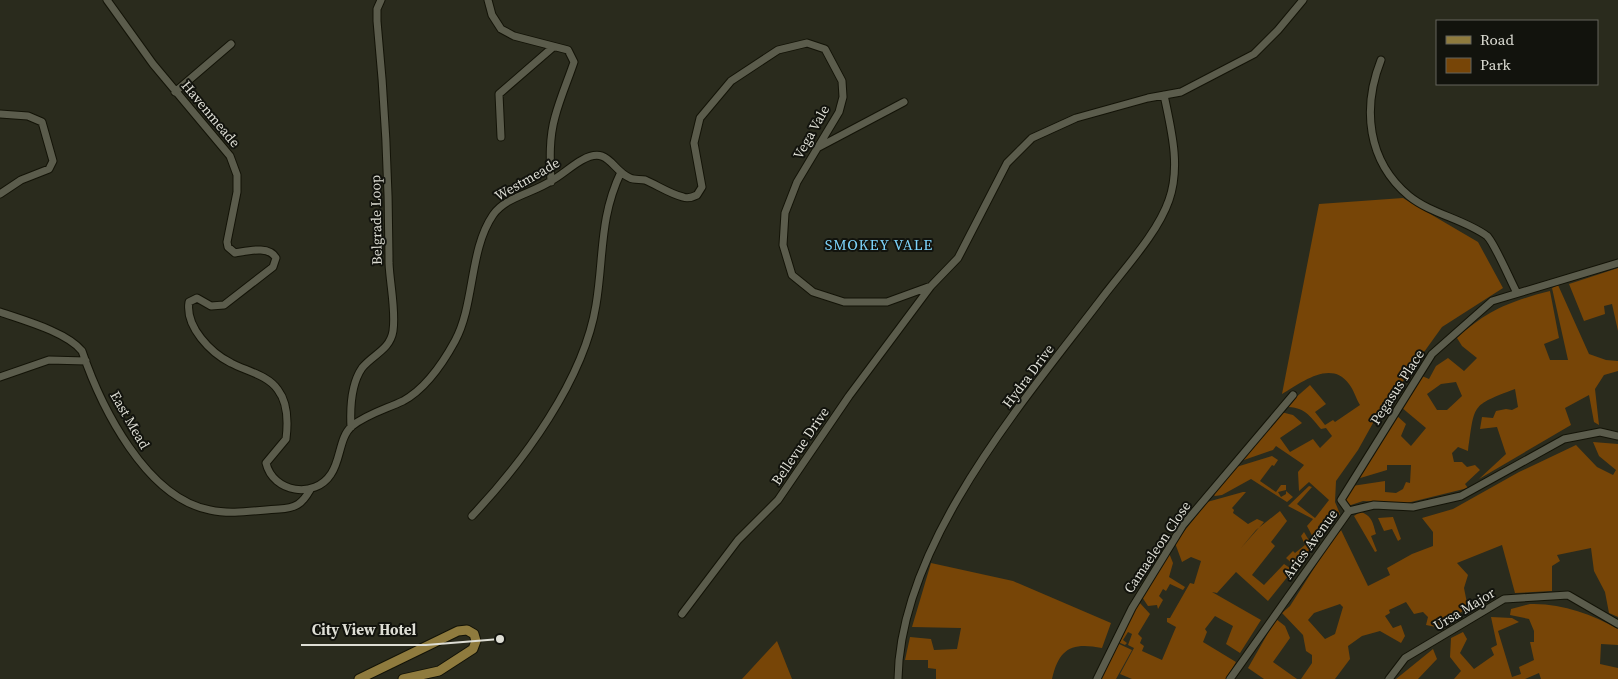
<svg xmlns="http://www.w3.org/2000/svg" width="1618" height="679" font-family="'Source Serif 4',serif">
	<rect width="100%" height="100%" fill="#2a2b1d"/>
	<path fill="#774507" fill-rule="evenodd" d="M 1403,198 L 1478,242 L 1503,288 L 1442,327 L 1373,423 L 1358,450 L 1336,481 L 1335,502 L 1340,514 L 1316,543 L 1307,526 L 1313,519 L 1288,506 L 1309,486 L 1312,487 L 1297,504 L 1315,518 L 1329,500 L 1309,482 L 1299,491 L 1298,472 L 1304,465 L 1276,446 L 1273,450 L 1241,461 L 1281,412 L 1293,415 L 1302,423 L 1280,438 L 1290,452 L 1313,439 L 1320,448 L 1332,436 L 1326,428 L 1321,429 C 1309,415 1305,407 1285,407 L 1310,385 L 1326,404 L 1315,412 L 1325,425 L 1333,420 L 1335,422 L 1360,405 C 1356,399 1354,390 1349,384 C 1331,359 1301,383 1282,394 L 1319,204 Z
		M 1618,268 L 1618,331 L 1612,304 L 1604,306 L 1605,314 L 1584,321 L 1569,284 Z
		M 1558,285 L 1589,354 L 1606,360 L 1618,361 L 1618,371 L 1604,375 L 1595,389 L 1599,425 L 1594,422 L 1589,395 L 1565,408 L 1571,425 L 1479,479 L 1506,454 L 1497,427 L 1480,429 L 1482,417 L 1493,418 L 1496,411 L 1506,409 L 1512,410 L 1518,407 L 1515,389 C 1470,406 1475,404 1468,451 L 1458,447 L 1452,453 L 1454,462 L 1462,462 L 1467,467 L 1475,465 L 1480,470 L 1465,484 L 1468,488 L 1407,503 L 1363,501 L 1348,506 L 1345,499 L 1352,486 L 1385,481 L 1385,492 L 1396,493 L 1403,489 L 1406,482 L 1410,483 L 1411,465 L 1387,465 L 1387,470 L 1357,479 L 1396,415 L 1406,424 L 1401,436 L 1411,446 L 1426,428 L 1401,407 L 1422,376 L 1429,379 L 1436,366 L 1448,358 L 1464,371 L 1477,358 L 1462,346 L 1457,338 C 1487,310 1511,301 1550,291 L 1559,338 L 1544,344 L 1550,360 L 1568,360 L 1552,288 ZM 1456,382 L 1462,396 L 1447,410 L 1437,410 L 1427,394 L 1441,384 Z
		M 1593,442 L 1618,444 L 1618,617 L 1609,613 L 1605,592 L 1594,571 L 1591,548 L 1557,555 L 1560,561 L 1552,566 L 1552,591 L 1515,593 L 1502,545 L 1457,563 L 1468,575 L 1464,588 L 1468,608 L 1436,627 L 1426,625 L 1428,617 L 1423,612 L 1414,614 L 1406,602 L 1389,610 L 1390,613 L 1385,616 L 1393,628 L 1401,625 L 1405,636 L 1401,643 L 1380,631 L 1362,636 L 1348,646 L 1350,659 L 1335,679 L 1301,679 L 1312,663 L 1312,655 L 1306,651 L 1303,635 L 1282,613 L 1290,606 L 1332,540 L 1341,530 L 1368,586 L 1390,575 L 1387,568 L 1412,554 L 1433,546 L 1433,532 L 1422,518 L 1453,509 L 1519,472 L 1576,445 L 1597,467 L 1613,475 L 1616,470 L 1599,456 ZM 1340,604 L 1343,607 L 1335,634 L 1325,639 L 1308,620 L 1314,613 Z
		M 1272,456 L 1278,460 L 1274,466 L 1272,465 L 1260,481 L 1276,492 L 1281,485 L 1286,485 L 1286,490 L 1278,492 L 1281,497 L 1286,494 L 1286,491 L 1293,497 L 1287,502 L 1251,479 L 1222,495 L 1215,496 L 1212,493 L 1233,468 Z
		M 1243,492 L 1246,492 L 1232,508 L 1234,510 L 1233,513 L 1248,524 L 1257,519 L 1264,522 L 1241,548 L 1256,530 L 1280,511 L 1287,521 L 1271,542 L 1275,546 L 1252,575 L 1264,585 L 1284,564 L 1293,570 L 1268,601 L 1236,572 L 1217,593 L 1212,592 L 1261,620 L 1240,653 L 1226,644 L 1233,626 L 1215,616 L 1205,629 L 1207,632 L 1203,642 L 1236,662 L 1226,679 L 1132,679 L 1120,674 L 1134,648 L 1128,645 L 1132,634 L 1128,632 L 1123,640 L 1127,643 L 1125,645 L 1118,642 L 1139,602 L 1150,614 L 1138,634 L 1142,638 L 1140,643 L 1144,646 L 1142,651 L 1162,660 L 1176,627 L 1167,622 L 1167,618 L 1170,618 L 1190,583 L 1194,584 L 1201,561 L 1191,557 L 1182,562 L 1175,543 L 1207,502 Z
		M 1360,512 C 1372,515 1373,523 1376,534 L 1371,536 L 1377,551 L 1375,552 L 1354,516 Z
		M 1393,517 L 1401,539 L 1398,541 L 1392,529 L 1384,531 L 1378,518 Z
		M 1304,532 L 1313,547 L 1296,567 L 1286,558 L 1293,551 L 1295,553 L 1305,545 L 1301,536 Z
		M 1169,553 L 1173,563 L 1169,577 L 1185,587 L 1183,590 L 1170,584 L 1166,591 L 1163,589 L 1159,596 L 1163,600 L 1158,609 L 1157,605 L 1148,606 L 1142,597 Z
		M 931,563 L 1013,581 L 1111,623 L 1102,648 C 1072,642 1059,648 1052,679 L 936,679 L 936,669 L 928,668 L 928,660 L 905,660 L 910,637 L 931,639 L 934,650 L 957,649 L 961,628 L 912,627 Z
		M 1530,604 C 1562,603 1591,614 1618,629 L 1618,645 L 1601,644 L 1600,664 L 1618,668 L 1618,679 L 1541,679 L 1539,673 L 1525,679 L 1454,679 L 1461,671 L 1450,657 L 1451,638 L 1463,632 L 1467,639 L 1460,653 L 1474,669 L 1494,655 L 1491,648 L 1497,645 L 1491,617 L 1512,618 L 1519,622 L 1498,631 L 1512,677 L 1521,674 L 1519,667 L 1534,660 L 1530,642 L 1534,642 L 1534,631 L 1529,619 L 1510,615 L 1511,609 Z
		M 1276,619 L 1285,626 L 1290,638 L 1273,662 L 1297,679 L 1264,679 L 1248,668 Z
		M 777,641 L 792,679 L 742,679 Z
		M 1117,643 L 1132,650 L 1116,679 L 1101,679 Z
		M 1433,649 L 1437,659 L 1418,679 L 1396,679 Z"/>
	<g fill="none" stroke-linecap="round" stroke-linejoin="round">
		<g stroke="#131307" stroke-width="9">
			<path id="minor" d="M 107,0 L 153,64 L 230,156 L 237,175 L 237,192 L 227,242 L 228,247 L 235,253 C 248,251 269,245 276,258 L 273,267 L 224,305 L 211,306 L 197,298 L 189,302 C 185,327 211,353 231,363 C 246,371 268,375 278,390 C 288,403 288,423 286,439 L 266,463 C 273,493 315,499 331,474 C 341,460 339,437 352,426 C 367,414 386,409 403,401 C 425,389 443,363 455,341 C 475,304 469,250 493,215 C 505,197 533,193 551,181 C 562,175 571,166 582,160 C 609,145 611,170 630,178 C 634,180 640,179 645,180 C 657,185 670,194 683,197 C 688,199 693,197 697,195 L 702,187 L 694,143 L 700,118 L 731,81 L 778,50 L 807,43 L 825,49 L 842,81 L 843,97 L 839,112 L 797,182 L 785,213 L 783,245 L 792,275 L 813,292 L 844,302 L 887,302 L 931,286
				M 488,0 L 492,15 L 501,29 L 514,36 L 568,50 L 574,62 C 568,80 560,98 555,117 C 549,138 550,160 551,182
				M 1381,60 C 1362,108 1367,161 1409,196 C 1431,214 1464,219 1487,236 C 1494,242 1511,282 1517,293
				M 175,92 L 231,44
				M 0,114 L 28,116 L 42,122 L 53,161 L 49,169 L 21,180 L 0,194
				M 501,137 L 499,94 L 552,48
				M 819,147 L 904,102
				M 0,312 C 23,320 67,332 82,351 C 101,407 146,498 210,510 C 232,515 257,510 279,509 C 296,508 302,504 310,490
				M 0,377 L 49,360 L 86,361
				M 351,427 C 350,408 351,384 362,368 C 372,355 390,350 393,331 C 396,310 390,285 389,263 C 389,182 385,102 377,21 L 377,9 L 381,0
				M 1349,511 L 1341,500 L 1432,354 L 1492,301 L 1618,263
				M 472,516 C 523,462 584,380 596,305 C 604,257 599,218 621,172
				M 682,614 L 738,540 L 778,500 L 849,396 L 931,286 L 958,258 L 1007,163 L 1032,138 L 1076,118 L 1148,98 L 1181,92 L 1254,54 L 1278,30 L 1303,0
				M 898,679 C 900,545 1021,404 1099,302 C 1121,272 1157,235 1169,200 C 1181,166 1171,129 1164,95
				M 1097,679 L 1132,608 L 1183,525 L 1293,395
				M 1230,679 L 1349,511 L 1374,505 L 1413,507 L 1461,496 L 1564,439 L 1600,432 L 1618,436
				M 1389,679 L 1405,658 L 1504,599 L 1568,595 L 1618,624"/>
		</g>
		<g stroke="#131307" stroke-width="11">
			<path id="major" d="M 359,679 L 458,631 L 467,630 L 474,634 L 476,641 L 473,649 L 439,671 L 403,679"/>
		</g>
		<use href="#minor" stroke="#5b5c4c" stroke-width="7"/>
		<use href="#major" stroke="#8f7b3e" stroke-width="9"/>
	</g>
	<g text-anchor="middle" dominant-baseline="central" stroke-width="4" stroke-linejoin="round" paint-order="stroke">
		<g font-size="14" fill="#deded5" stroke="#12130d">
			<text transform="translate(211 114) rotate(50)">Havenmeade</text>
			<text transform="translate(811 132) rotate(-61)">Vega Vale</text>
			<text transform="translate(527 179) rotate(-30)">Westmeade</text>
			<text transform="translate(376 220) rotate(-91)">Belgrade Loop</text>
			<text transform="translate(1028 376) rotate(-53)">Hydra Drive</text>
			<text transform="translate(1397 387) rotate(-57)">Pegasus Place</text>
			<text transform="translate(130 420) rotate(60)">East Mead</text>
			<text transform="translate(800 446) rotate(-56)">Bellevue Drive</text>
			<text transform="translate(1310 544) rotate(-54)">Aries Avenue</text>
			<text transform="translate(1157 547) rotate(-56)">Camaeleon Close</text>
			<text transform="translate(1464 609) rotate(-31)">Ursa Major</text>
		</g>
		<g font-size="15" letter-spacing="1" fill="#7dd3fa" stroke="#12130d">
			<text x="879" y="244">SMOKEY VALE</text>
		</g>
	</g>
	<path fill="none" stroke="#deded5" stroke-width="2" d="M500 639L426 645H301"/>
	<circle fill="#deded5" stroke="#12130d" stroke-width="2" cx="500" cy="639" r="5"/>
	<g font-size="15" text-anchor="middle" font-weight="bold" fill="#deded5" stroke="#12130d" stroke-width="4" stroke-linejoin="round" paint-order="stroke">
		<text x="364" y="635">City View Hotel</text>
	</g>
	<rect x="1436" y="20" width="162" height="65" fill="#12130d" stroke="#64645d"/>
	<rect x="1446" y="36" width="25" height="8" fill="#8f7b3e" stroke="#64645d"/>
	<text x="1480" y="45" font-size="15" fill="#deded5">Road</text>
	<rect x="1446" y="58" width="25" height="15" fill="#774507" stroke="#64645d"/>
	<text x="1480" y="70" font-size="15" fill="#deded5">Park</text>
</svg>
